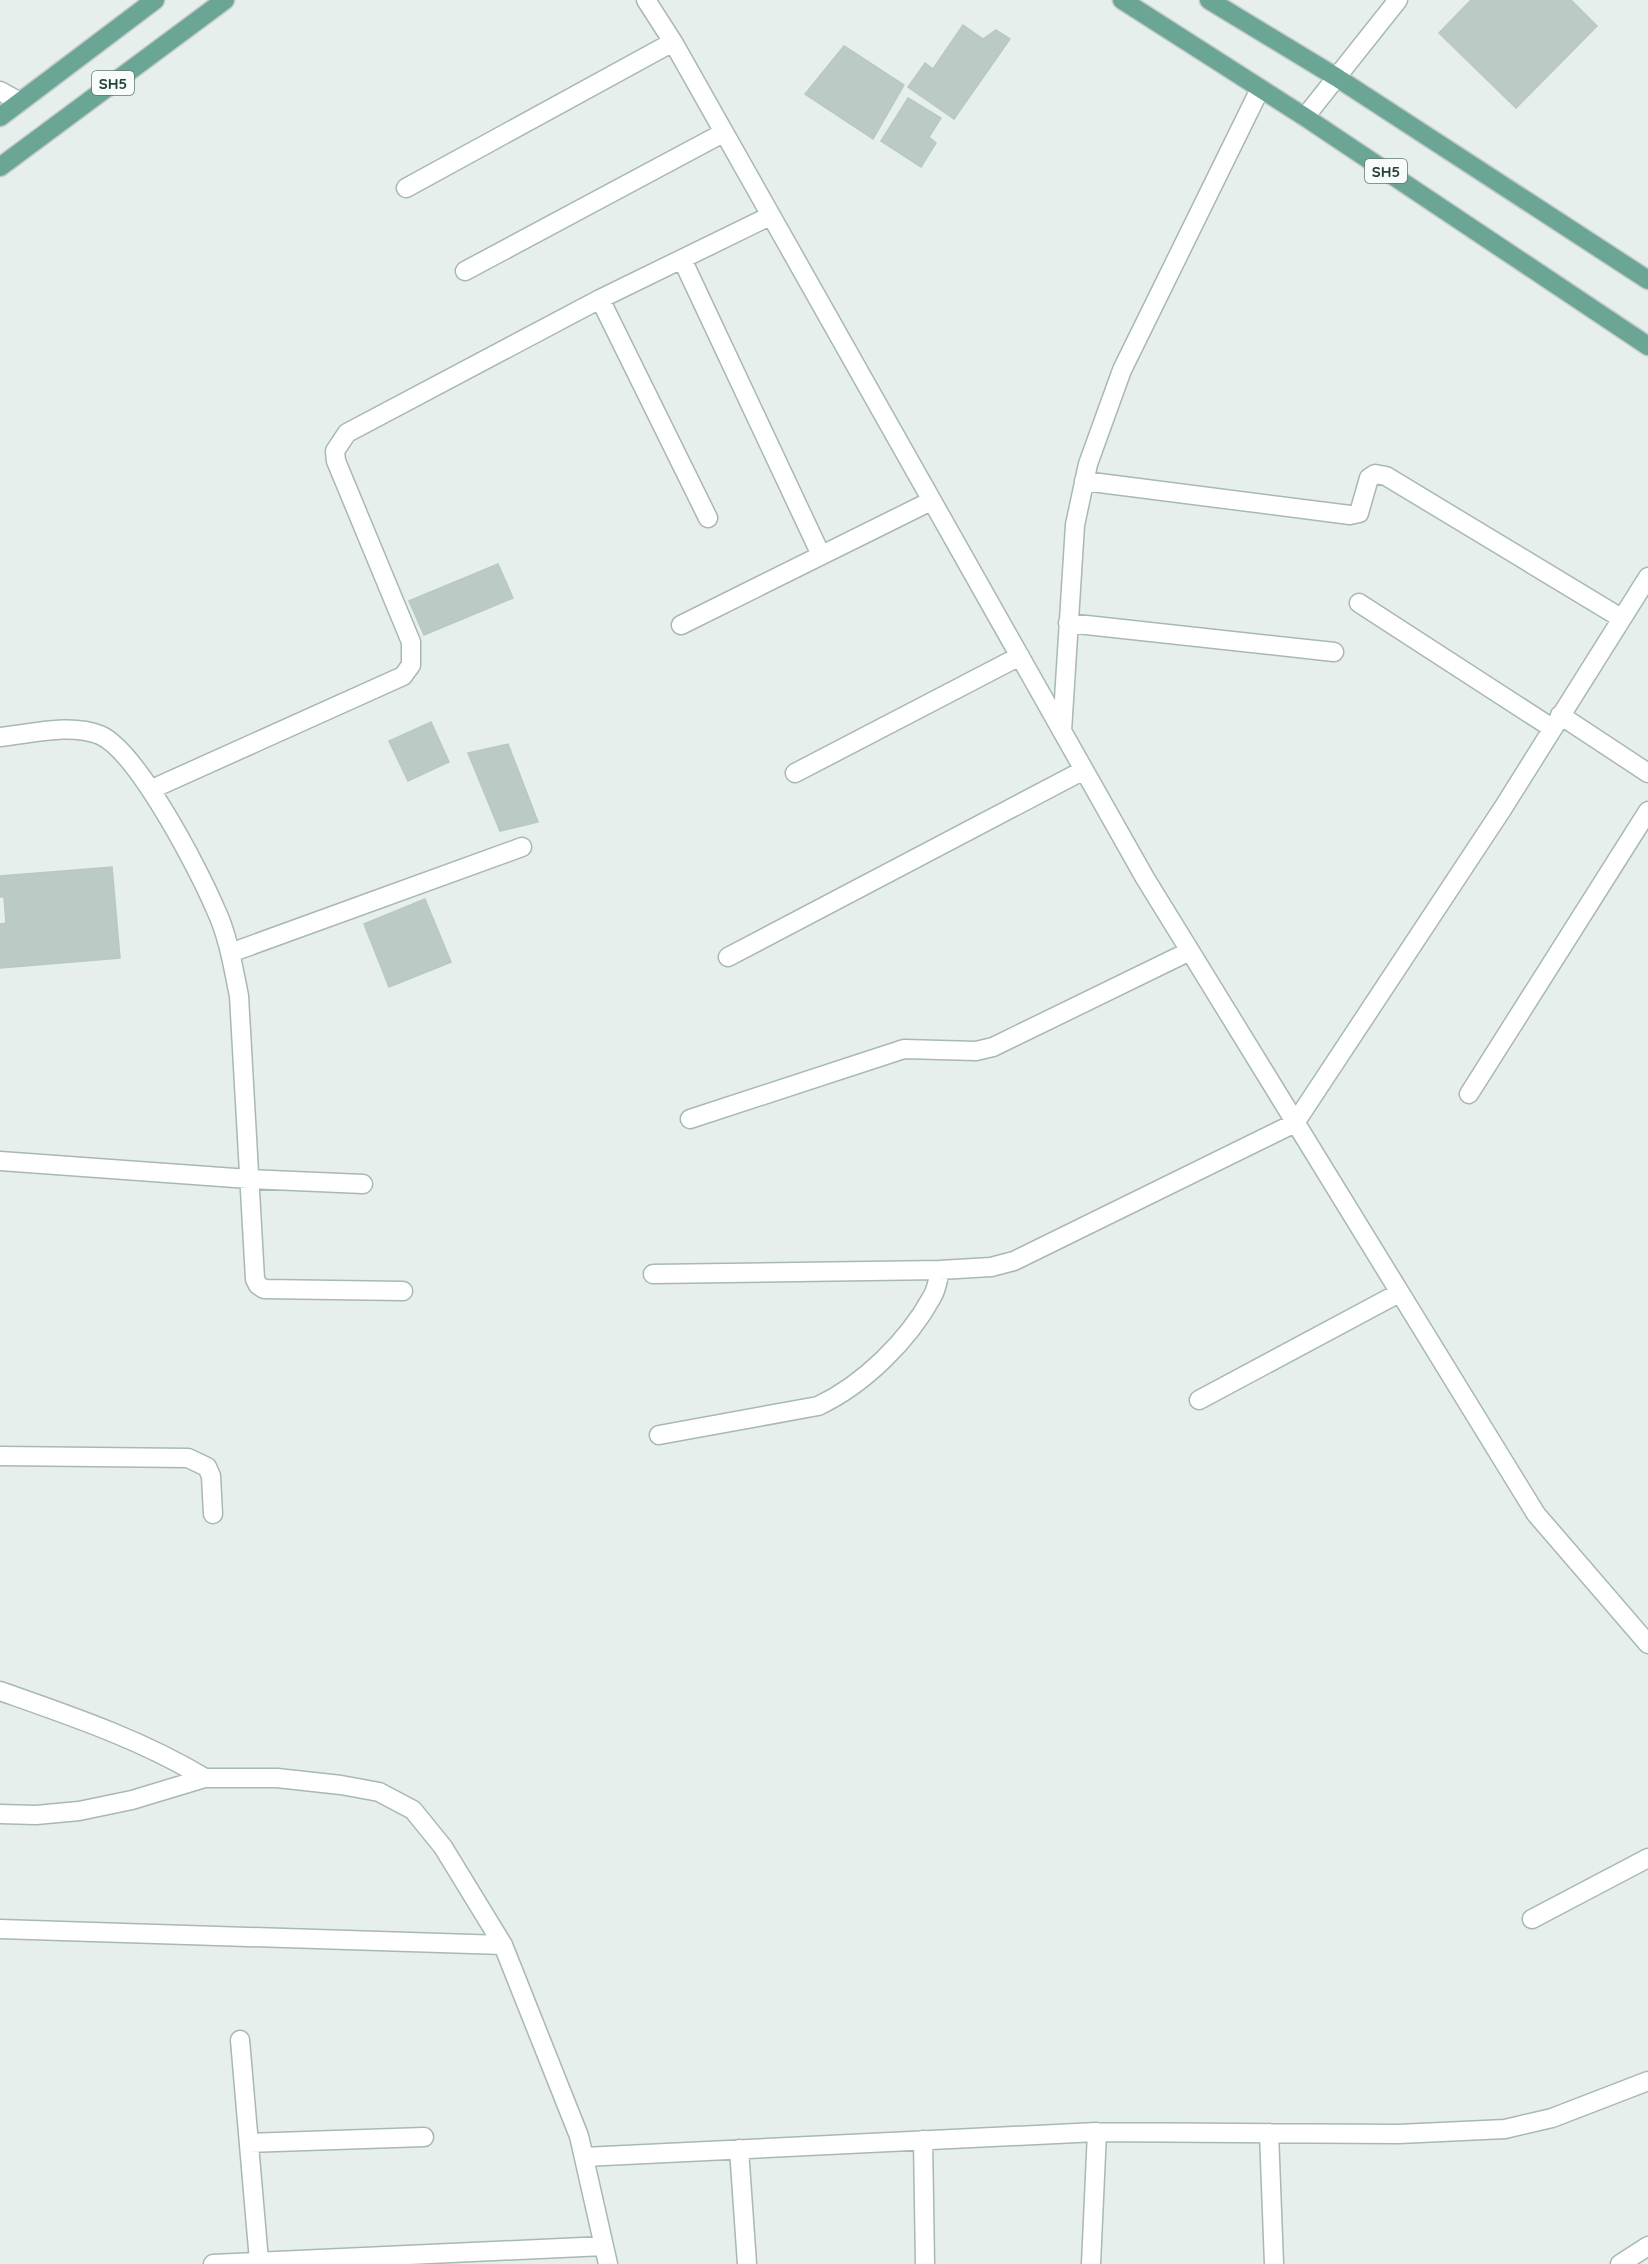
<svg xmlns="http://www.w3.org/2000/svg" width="1648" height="2264" font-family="Quicksand,sans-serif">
	<rect width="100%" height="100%" fill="#e6efeb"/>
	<path fill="#bbcac4" stroke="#b8c9c2" stroke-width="1.5" d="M 1471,0 L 1571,0 L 1597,26 L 1516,108 L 1439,33 Z
		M 963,25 L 983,39 L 996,30 L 1010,39 L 954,119 L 908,87 L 925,63 L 933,69 Z
		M 844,46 L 904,85 L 873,139 L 805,94 Z
		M 908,98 L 941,118 L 929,137 L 936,143 L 921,167 L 881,141 Z
		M 498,564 L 513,598 L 424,635 L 409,601 Z
		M 431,722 L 449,762 L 408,781 L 389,741 Z
		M 508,744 L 538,822 L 500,831 L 468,753 Z
		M 112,867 L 120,958 L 0,968 L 0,924 L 6,923 L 4,897 L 0,897 L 0,876 Z
		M 425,899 L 451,962 L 389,987 L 364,924 Z"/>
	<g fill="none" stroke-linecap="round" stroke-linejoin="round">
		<g stroke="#a8b8b2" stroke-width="21">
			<path id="lane" d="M 0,1456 L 188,1458 L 207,1467 L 211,1476 L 213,1514"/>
		</g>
		<g stroke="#a8b8b2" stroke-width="21">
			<path id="street" d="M 646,0 L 673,42 L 1145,878 L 1190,951 L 1536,1514 L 1648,1644
				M 0,91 L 20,102
				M 1305,117 L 1398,0
				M 406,188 L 673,42
				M 682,259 L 821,555
				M 465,271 L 723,133
				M 600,299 L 708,518
				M 1084,481 L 1350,515 L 1359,513 L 1369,478 L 1375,474 L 1386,476 L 1621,618
				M 1359,603 L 1552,728
				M 1068,623 L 1334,652
				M 681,625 L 931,501
				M 1560,715 L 1648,773
				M 1062,731 L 1075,525 L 1088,464 L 1122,370 L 1260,89
				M 0,737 C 31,734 70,723 100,735 C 137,751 198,868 215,908 C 228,935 233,966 239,996 L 255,1279 L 258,1285 L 264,1289 L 403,1291
				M 795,773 L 1020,656
				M 152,789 L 403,676 L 411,665 L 411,642 L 336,461 L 335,451 L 347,433 L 600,299 L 770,216
				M 230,953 L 522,847
				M 728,957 L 1084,770
				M 1469,1094 L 1648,811
				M 690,1119 L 904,1049 L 976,1051 L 993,1047 L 1190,951
				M 0,1161 L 249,1179 L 363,1184
				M 653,1274 L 940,1270 L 991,1267 L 1014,1261 L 1295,1123 L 1503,808 L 1648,577
				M 1199,1400 L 1399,1293
				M 659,1435 L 818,1406 C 863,1385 908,1341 932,1297 C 937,1289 938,1279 940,1270
				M 0,1691 C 71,1716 140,1739 205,1778
				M 0,1814 L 36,1815 L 79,1811 L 132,1800 L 205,1778 L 277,1778 L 341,1785 L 379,1792 L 413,1810 L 443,1847 L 503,1945 L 579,2136 L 608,2264
				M 1532,1919 L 1648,1858
				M 0,1929 L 503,1945
				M 240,2040 L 259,2261
				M 1269,2133 L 1274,2264
				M 923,2140 L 925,2264
				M 249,2143 L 424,2137
				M 739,2149 L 747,2264
				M 584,2157 L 1097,2132 L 1399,2134 L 1505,2129 L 1552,2118 L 1648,2081
				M 213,2264 L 604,2246
				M 1091,2264 L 1097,2132
				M 1620,2264 L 1648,2246"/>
		</g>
		<g stroke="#c2cac8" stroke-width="21">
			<path id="primary" d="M 1122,0 L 1305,117 L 1648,346
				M 1209,0 L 1336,77 L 1648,280
				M 0,117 L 155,0
				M 0,167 L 225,0"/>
		</g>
		<use href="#lane" stroke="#fff" stroke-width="18"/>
		<use href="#street" stroke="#fff" stroke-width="18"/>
		<use href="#primary" stroke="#6aa596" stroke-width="18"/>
	</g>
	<g text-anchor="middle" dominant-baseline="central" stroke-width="5" stroke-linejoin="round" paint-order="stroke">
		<g fill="#f7fbf9" stroke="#637a73" stroke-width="1.5">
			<rect x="92" y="71" width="42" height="24" rx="4.5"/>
			<rect x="1365" y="159" width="42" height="24" rx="4.5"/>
		</g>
		<g font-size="15" font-weight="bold" fill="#24423a">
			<text x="113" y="83">SH5</text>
			<text x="1386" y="171">SH5</text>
		</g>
	</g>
</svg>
